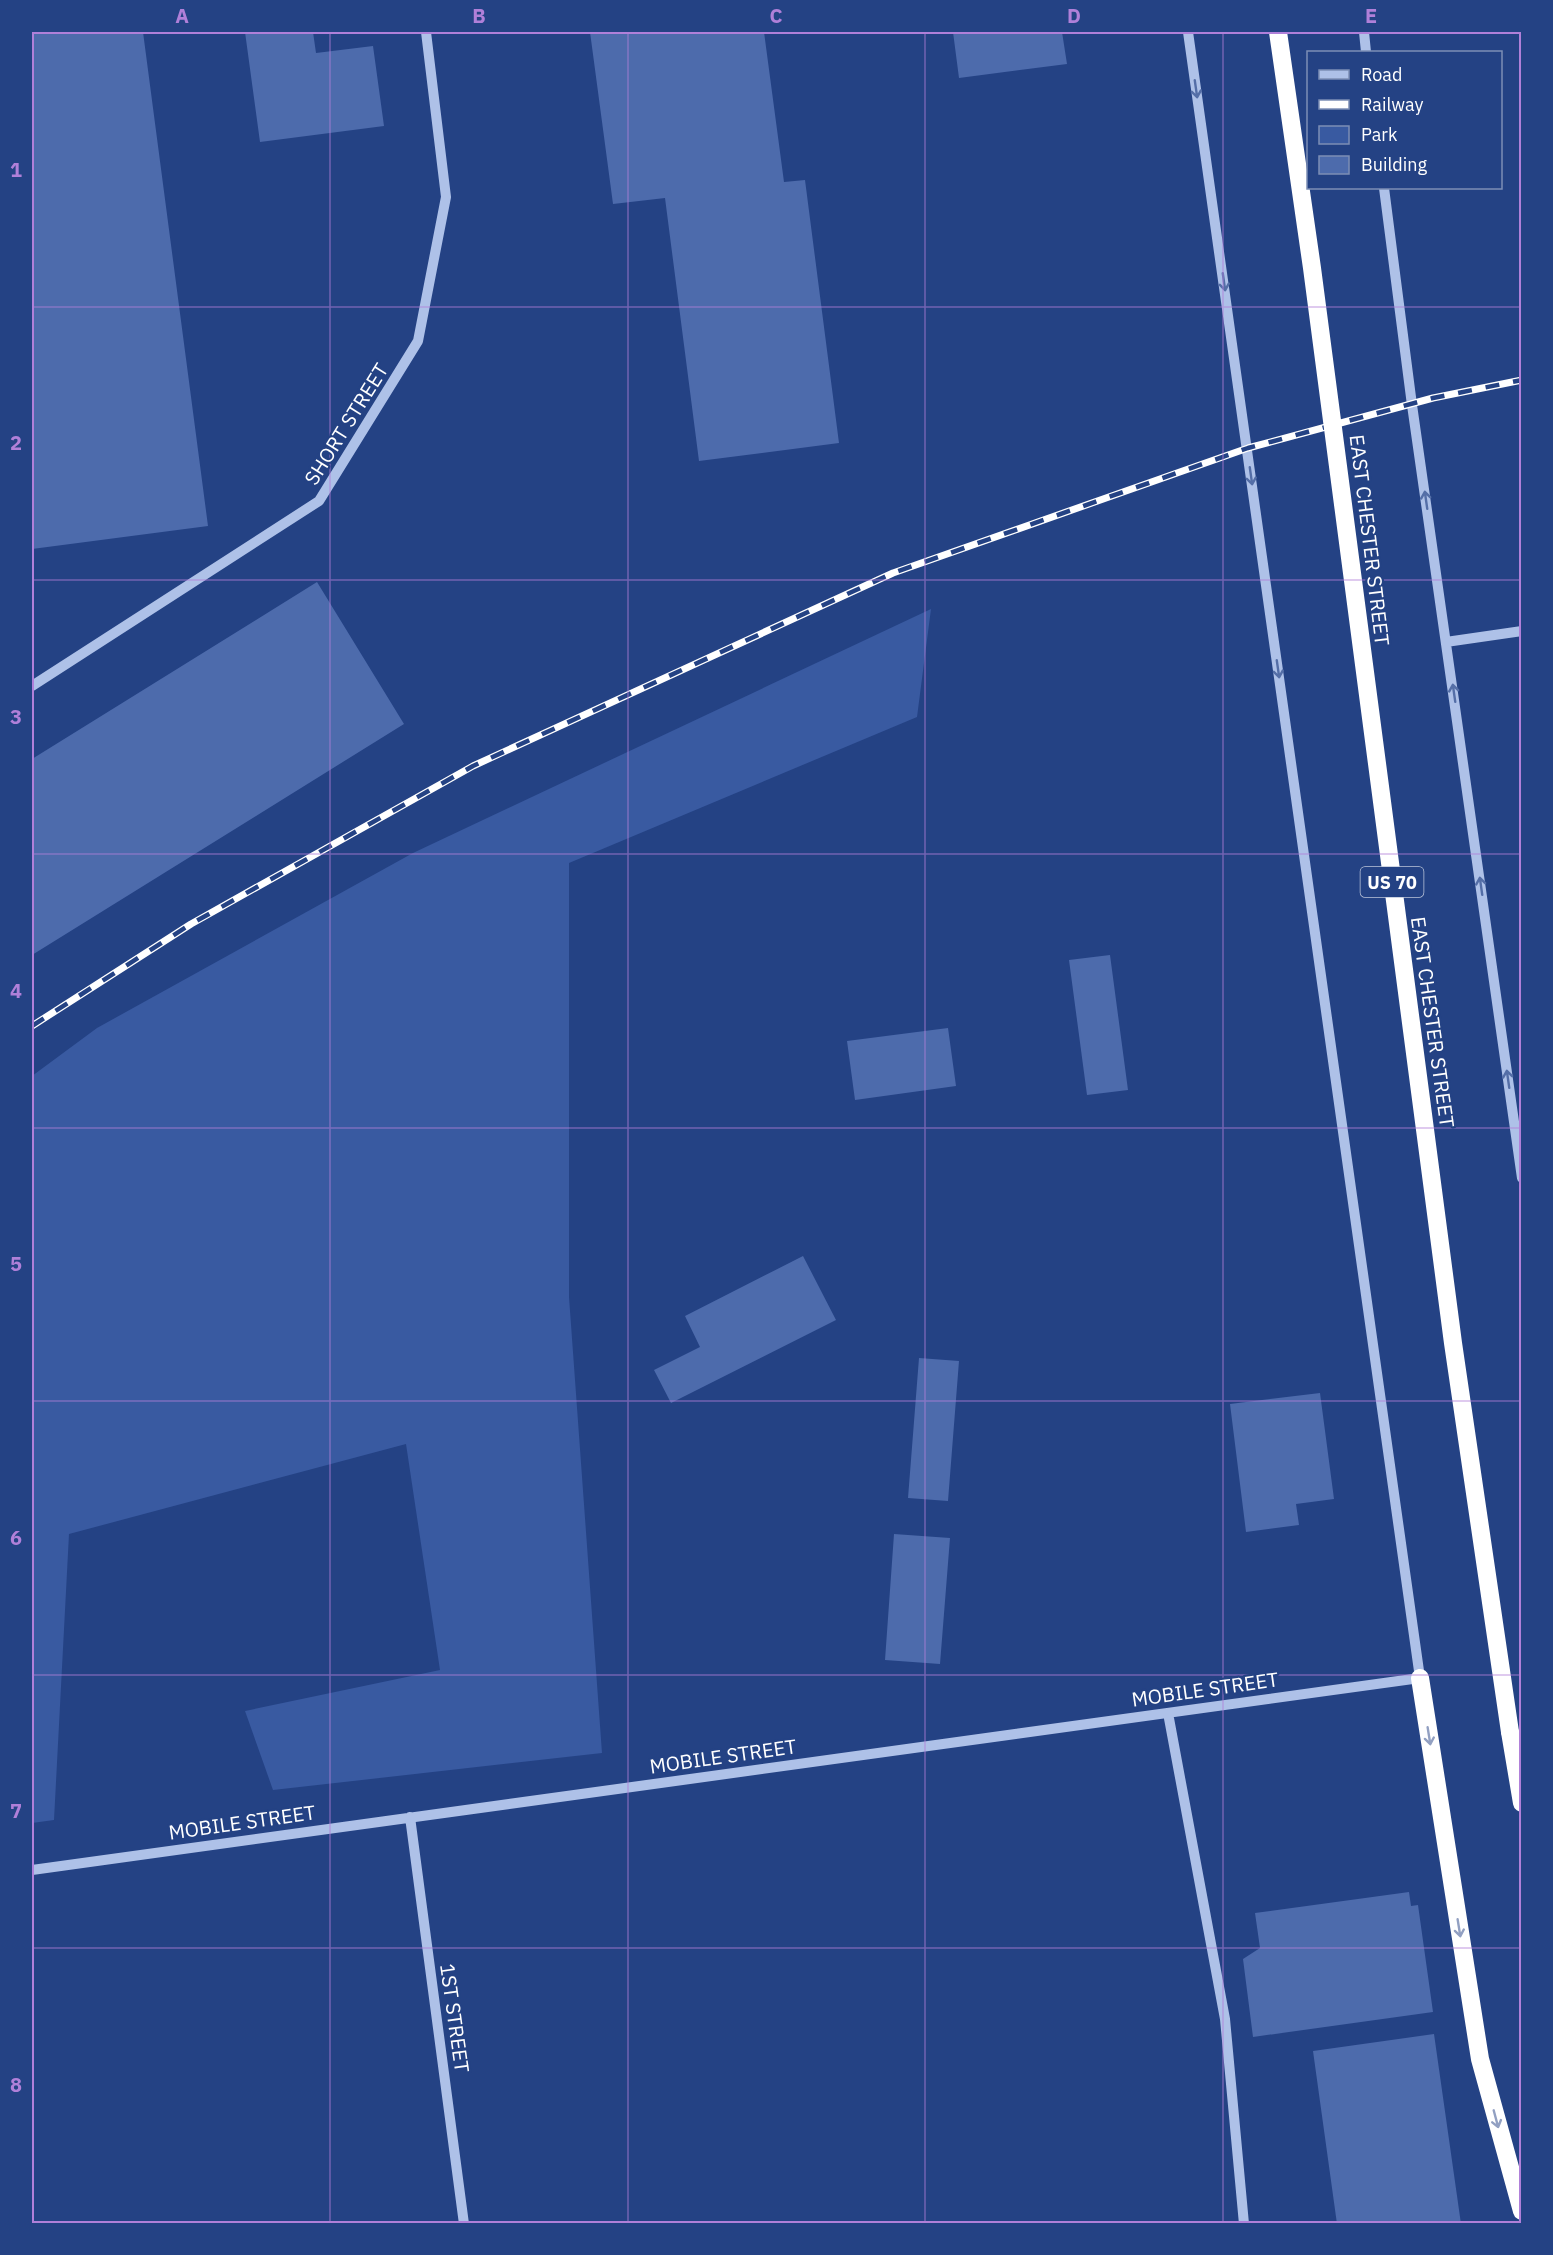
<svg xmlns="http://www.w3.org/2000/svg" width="1553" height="2255" font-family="'IBM Plex Sans',sans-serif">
	<rect width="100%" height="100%" fill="#244284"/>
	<path fill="#395aa1" d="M 931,609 L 917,717 L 569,863 L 569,1297 L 602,1753 L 273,1790 L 245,1711 L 440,1670 L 406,1444 L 69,1534 L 54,1820 L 32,1823 L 32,1076 L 97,1028 L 413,853 Z"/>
	<path fill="#4d6bac" d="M 32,32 L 143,32 L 208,526 L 32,549 Z
		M 245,32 L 313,32 L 316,53 L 373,46 L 384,126 L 260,142 Z
		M 590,32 L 764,32 L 784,182 L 805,180 L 839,443 L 699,461 L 665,198 L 613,204 Z
		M 953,32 L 1062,32 L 1067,64 L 959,78 Z
		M 317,582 L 404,724 L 32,955 L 32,759 Z
		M 1110,955 L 1128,1090 L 1087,1095 L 1069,960 Z
		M 948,1028 L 956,1086 L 855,1100 L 847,1041 Z
		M 803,1256 L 836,1320 L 671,1403 L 654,1370 L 700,1347 L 685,1316 Z
		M 919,1358 L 959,1361 L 948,1501 L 908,1498 Z
		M 1320,1393 L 1334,1499 L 1296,1504 L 1299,1525 L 1246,1532 L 1230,1404 Z
		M 894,1534 L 950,1538 L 940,1664 L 885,1660 Z
		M 1409,1892 L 1411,1906 L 1418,1905 L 1433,2012 L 1253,2037 L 1243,1959 L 1260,1948 L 1255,1913 Z
		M 1434,2034 L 1461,2224 L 1337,2224 L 1313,2051 Z"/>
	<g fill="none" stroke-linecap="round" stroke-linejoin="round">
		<path stroke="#aec1e8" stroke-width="10" d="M 1364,32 L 1366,52
			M 1384,188 L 1412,405 L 1522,1178
			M 1446,642 L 1522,631
			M 32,686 L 319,501 L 418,341 L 446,197 L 426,32
			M 1168,1713 L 1225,2019 L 1244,2224
			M 410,1817 L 464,2224
			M 32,1870 L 1420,1678 L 1188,32"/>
		<path stroke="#fff" stroke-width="18" d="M 1420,1678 L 1480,2059 L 1522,2211
			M 1510,1732 L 1522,1803"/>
		<g stroke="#fff" stroke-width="7">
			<path id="rail" d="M 32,1026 L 191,924 L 473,766 L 893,573 L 1248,448 L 1433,398 L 1522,380"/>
		</g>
		<use href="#rail" stroke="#244284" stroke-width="4.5" stroke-dasharray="14" stroke-linecap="butt"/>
		<path stroke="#fff" stroke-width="18" d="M 1278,32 L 1312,268 L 1453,1343 L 1510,1732"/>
	</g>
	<defs><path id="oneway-shaft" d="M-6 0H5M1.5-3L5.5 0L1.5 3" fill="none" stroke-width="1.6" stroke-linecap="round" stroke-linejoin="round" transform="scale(1.5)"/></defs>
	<g stroke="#546ea7">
		<use href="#oneway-shaft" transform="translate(1196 89) rotate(82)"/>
		<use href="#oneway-shaft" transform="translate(1224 282) rotate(82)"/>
		<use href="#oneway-shaft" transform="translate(1251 476) rotate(82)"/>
		<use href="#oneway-shaft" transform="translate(1426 500) rotate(-98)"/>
		<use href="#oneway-shaft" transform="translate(1278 669) rotate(82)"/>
		<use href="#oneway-shaft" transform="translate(1454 693) rotate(-98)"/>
		<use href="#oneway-shaft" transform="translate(1481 886) rotate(-98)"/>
		<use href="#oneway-shaft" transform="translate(1508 1079) rotate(-98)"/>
	</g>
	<g stroke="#92a0c2">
		<use href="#oneway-shaft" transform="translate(1429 1736) rotate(81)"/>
		<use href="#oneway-shaft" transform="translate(1459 1928) rotate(81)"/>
		<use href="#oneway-shaft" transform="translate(1496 2119) rotate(75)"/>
	</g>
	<path fill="none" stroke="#b080d9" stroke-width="1.5" stroke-opacity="0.55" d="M 330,32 L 330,2224M 628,32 L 628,2224M 925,32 L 925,2224M 1223,32 L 1223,2224M 32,307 L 1522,307M 32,580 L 1522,580M 32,854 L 1522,854M 32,1128 L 1522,1128M 32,1401 L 1522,1401M 32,1675 L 1522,1675M 32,1948 L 1522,1948"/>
	<g text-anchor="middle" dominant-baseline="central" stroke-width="4.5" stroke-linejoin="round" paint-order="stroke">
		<rect fill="#244284" stroke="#bdc6da" stroke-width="1.5" x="1360.5" y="867" width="63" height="30" rx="4.5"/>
		<g font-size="18" font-weight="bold" fill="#fff">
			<text x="1392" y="882">US 70</text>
		</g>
		<g font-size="20" fill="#fff" stroke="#244284">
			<text transform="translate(346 424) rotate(-58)">SHORT STREET</text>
			<text transform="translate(1370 540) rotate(83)">EAST CHESTER STREET</text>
			<text transform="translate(1433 1022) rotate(82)">EAST CHESTER STREET</text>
			<text transform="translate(1205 1689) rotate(-8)">MOBILE STREET</text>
			<text transform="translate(723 1756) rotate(-8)">MOBILE STREET</text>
			<text transform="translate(242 1822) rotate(-8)">MOBILE STREET</text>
			<text transform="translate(455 2018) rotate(82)">1ST STREET</text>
		</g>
	</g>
	<rect width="1553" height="2255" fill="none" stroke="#244284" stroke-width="66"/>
	<rect x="1307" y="51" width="195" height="138" fill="#244284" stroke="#7c8eb5" stroke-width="1.5"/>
	<rect x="1319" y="70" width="30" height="9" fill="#aec1e8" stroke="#7c8eb5" stroke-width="1.5"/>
	<text x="1361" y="81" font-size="18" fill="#ffffff">Road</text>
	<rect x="1319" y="100" width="30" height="9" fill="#ffffff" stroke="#7c8eb5" stroke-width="1.5"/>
	<text x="1361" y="111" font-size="18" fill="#ffffff">Railway</text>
	<rect x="1319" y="126" width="30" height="18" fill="#395aa1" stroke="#7c8eb5" stroke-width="1.5"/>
	<text x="1361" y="141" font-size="18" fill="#ffffff">Park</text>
	<rect x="1319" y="156" width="30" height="18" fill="#4d6bac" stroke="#7c8eb5" stroke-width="1.5"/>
	<text x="1361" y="171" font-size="18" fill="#ffffff">Building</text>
	<rect x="33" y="33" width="1487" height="2189" fill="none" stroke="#b080d9" stroke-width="2"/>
	<g font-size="20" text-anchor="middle" font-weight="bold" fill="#b080d9">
		<text x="182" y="23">A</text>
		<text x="479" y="23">B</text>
		<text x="776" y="23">C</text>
		<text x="1074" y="23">D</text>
		<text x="1371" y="23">E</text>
		<text x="16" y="177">1</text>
		<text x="16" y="450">2</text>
		<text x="16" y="724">3</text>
		<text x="16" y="998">4</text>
		<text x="16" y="1271">5</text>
		<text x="16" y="1545">6</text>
		<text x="16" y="1818">7</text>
		<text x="16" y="2092">8</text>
	</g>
</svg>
